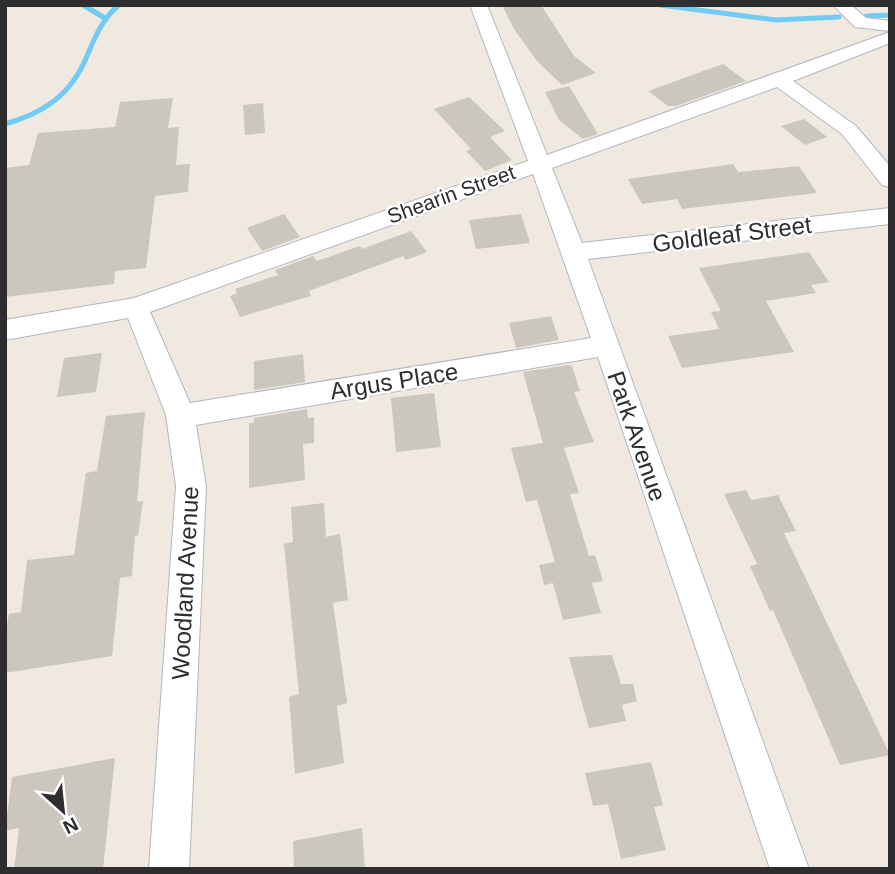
<svg xmlns="http://www.w3.org/2000/svg" width="895" height="874" font-family="Helvetica,sans-serif">
	<rect width="100%" height="100%" fill="#efe9e0"/>
	<g fill="none" stroke-linecap="round" stroke-linejoin="round">
		<path stroke="#71cbf3" stroke-width="5" d="M 83,5 L 103,17
			M 660,5 L 776,20 L 839,17
			M 866,16 L 890,15
			M 5,124 C 44,113 71,95 87,56 C 95,37 102,19 119,5"/>
	</g>
	<path fill="#cbc7be" d="M 502,5 L 541,5 L 574,56 L 596,73 L 562,85 L 537,61 L 514,29 Z
		M 723,64 L 746,81 L 676,106 L 668,106 L 648,91 Z
		M 569,86 L 598,134 L 583,139 L 559,120 L 545,92 Z
		M 469,97 L 505,131 L 490,137 L 512,160 L 485,171 L 466,151 L 471,149 L 434,109 Z
		M 173,98 L 168,128 L 179,127 L 176,165 L 190,164 L 188,192 L 155,196 L 146,268 L 115,271 L 114,284 L 5,297 L 5,168 L 29,165 L 38,133 L 115,127 L 120,102 Z
		M 263,103 L 265,133 L 245,135 L 243,105 Z
		M 804,119 L 827,137 L 805,145 L 781,126 Z
		M 733,164 L 738,172 L 799,166 L 817,193 L 682,209 L 677,199 L 642,204 L 628,179 Z
		M 284,214 L 300,237 L 262,251 L 247,228 Z
		M 521,214 L 530,243 L 476,249 L 469,220 Z
		M 411,231 L 427,252 L 406,260 L 403,256 L 309,291 L 311,296 L 240,317 L 230,296 L 237,293 L 235,289 L 278,275 L 275,270 L 313,256 L 317,261 L 360,246 L 362,249 Z
		M 809,252 L 829,282 L 811,285 L 816,293 L 766,301 L 794,352 L 682,368 L 668,336 L 719,329 L 711,312 L 721,311 L 699,268 Z
		M 551,316 L 559,340 L 516,348 L 509,323 Z
		M 102,353 L 96,392 L 57,397 L 64,358 Z
		M 303,354 L 305,382 L 254,390 L 254,361 Z
		M 568,365 L 572,366 L 580,391 L 574,392 L 594,442 L 564,448 L 579,493 L 570,494 L 589,556 L 595,555 L 603,581 L 592,583 L 601,613 L 563,620 L 553,583 L 544,585 L 539,565 L 555,562 L 537,500 L 526,502 L 511,448 L 543,443 L 523,372 Z
		M 434,393 L 441,447 L 396,452 L 391,398 Z
		M 307,409 L 308,418 L 314,417 L 314,443 L 303,444 L 305,480 L 249,488 L 249,423 L 254,423 L 254,418 Z
		M 145,412 L 137,502 L 143,501 L 138,535 L 135,536 L 132,576 L 120,578 L 112,656 L 5,673 L 5,636 L 9,614 L 21,612 L 27,560 L 74,555 L 86,473 L 97,471 L 106,416 Z
		M 746,490 L 751,500 L 778,495 L 796,531 L 784,533 L 890,755 L 840,765 L 773,610 L 770,611 L 750,566 L 757,564 L 724,494 Z
		M 324,503 L 326,537 L 340,534 L 348,600 L 333,603 L 347,703 L 337,706 L 344,763 L 295,774 L 289,697 L 299,694 L 284,544 L 293,542 L 291,507 Z
		M 612,655 L 621,684 L 633,684 L 637,701 L 622,705 L 626,721 L 589,728 L 569,657 Z
		M 115,758 L 103,869 L 14,869 L 19,828 L 5,831 L 12,777 Z
		M 651,762 L 663,805 L 654,807 L 666,850 L 621,859 L 608,804 L 593,806 L 585,773 Z
		M 362,828 L 365,869 L 294,869 L 293,841 Z"/>
	<g fill="none" stroke-linecap="round" stroke-linejoin="round">
		<g stroke="#b4b6c1" stroke-width="2">
			<path id="street" d="M 470,5 L 487,5 L 547,155 L 890,32 L 890,43 L 793,81 L 856,126 L 890,166 L 890,187 L 882,185 L 842,134 L 777,87 L 552,168 L 582,243 L 890,208 L 890,224 L 588,259 L 809,869 L 770,869 L 598,357 L 196,425 L 206,486 L 189,869 L 149,869 L 176,486 L 166,415 L 128,318 L 5,340 L 5,320 L 134,298 L 528,161 ZM 533,174 L 591,338 L 190,403 L 150,312 Z
				M 833,5 L 851,5 L 866,18 L 890,21 L 890,31 L 855,27 Z"/>
		</g>
		<use href="#street" fill="#fff" fill-rule="evenodd"/>
	</g>
	<g text-anchor="middle" dominant-baseline="central" stroke-width="5" stroke-linejoin="round" paint-order="stroke">
		<g font-size="21" fill="#2e2e2e" stroke="#fff">
			<text transform="translate(451 194) rotate(-20)">Shearin Street</text>
		</g>
		<g font-size="24" fill="#2e2e2e" stroke="#fff">
			<text transform="translate(732 234) rotate(-7)">Goldleaf Street</text>
			<text transform="translate(394 381) rotate(-9)">Argus Place</text>
			<text transform="translate(637 436) rotate(71)">Park Avenue</text>
			<text transform="translate(185 583) rotate(-87)">Woodland Avenue</text>
		</g>
	</g>
	<rect width="895" height="874" fill="none" stroke="#2e2e2e" stroke-width="14"/>
	<g transform="translate(63 811) rotate(153)" stroke="#ffffff" stroke-width="5" paint-order="stroke">
	<path d="M0-5L12 26L0 18L-12 26Z" fill="#2e2e2e"/>
	<text y="-10" font-size="19" font-weight="bold" text-anchor="middle" fill="#2e2e2e">N</text>
	</g>
</svg>
